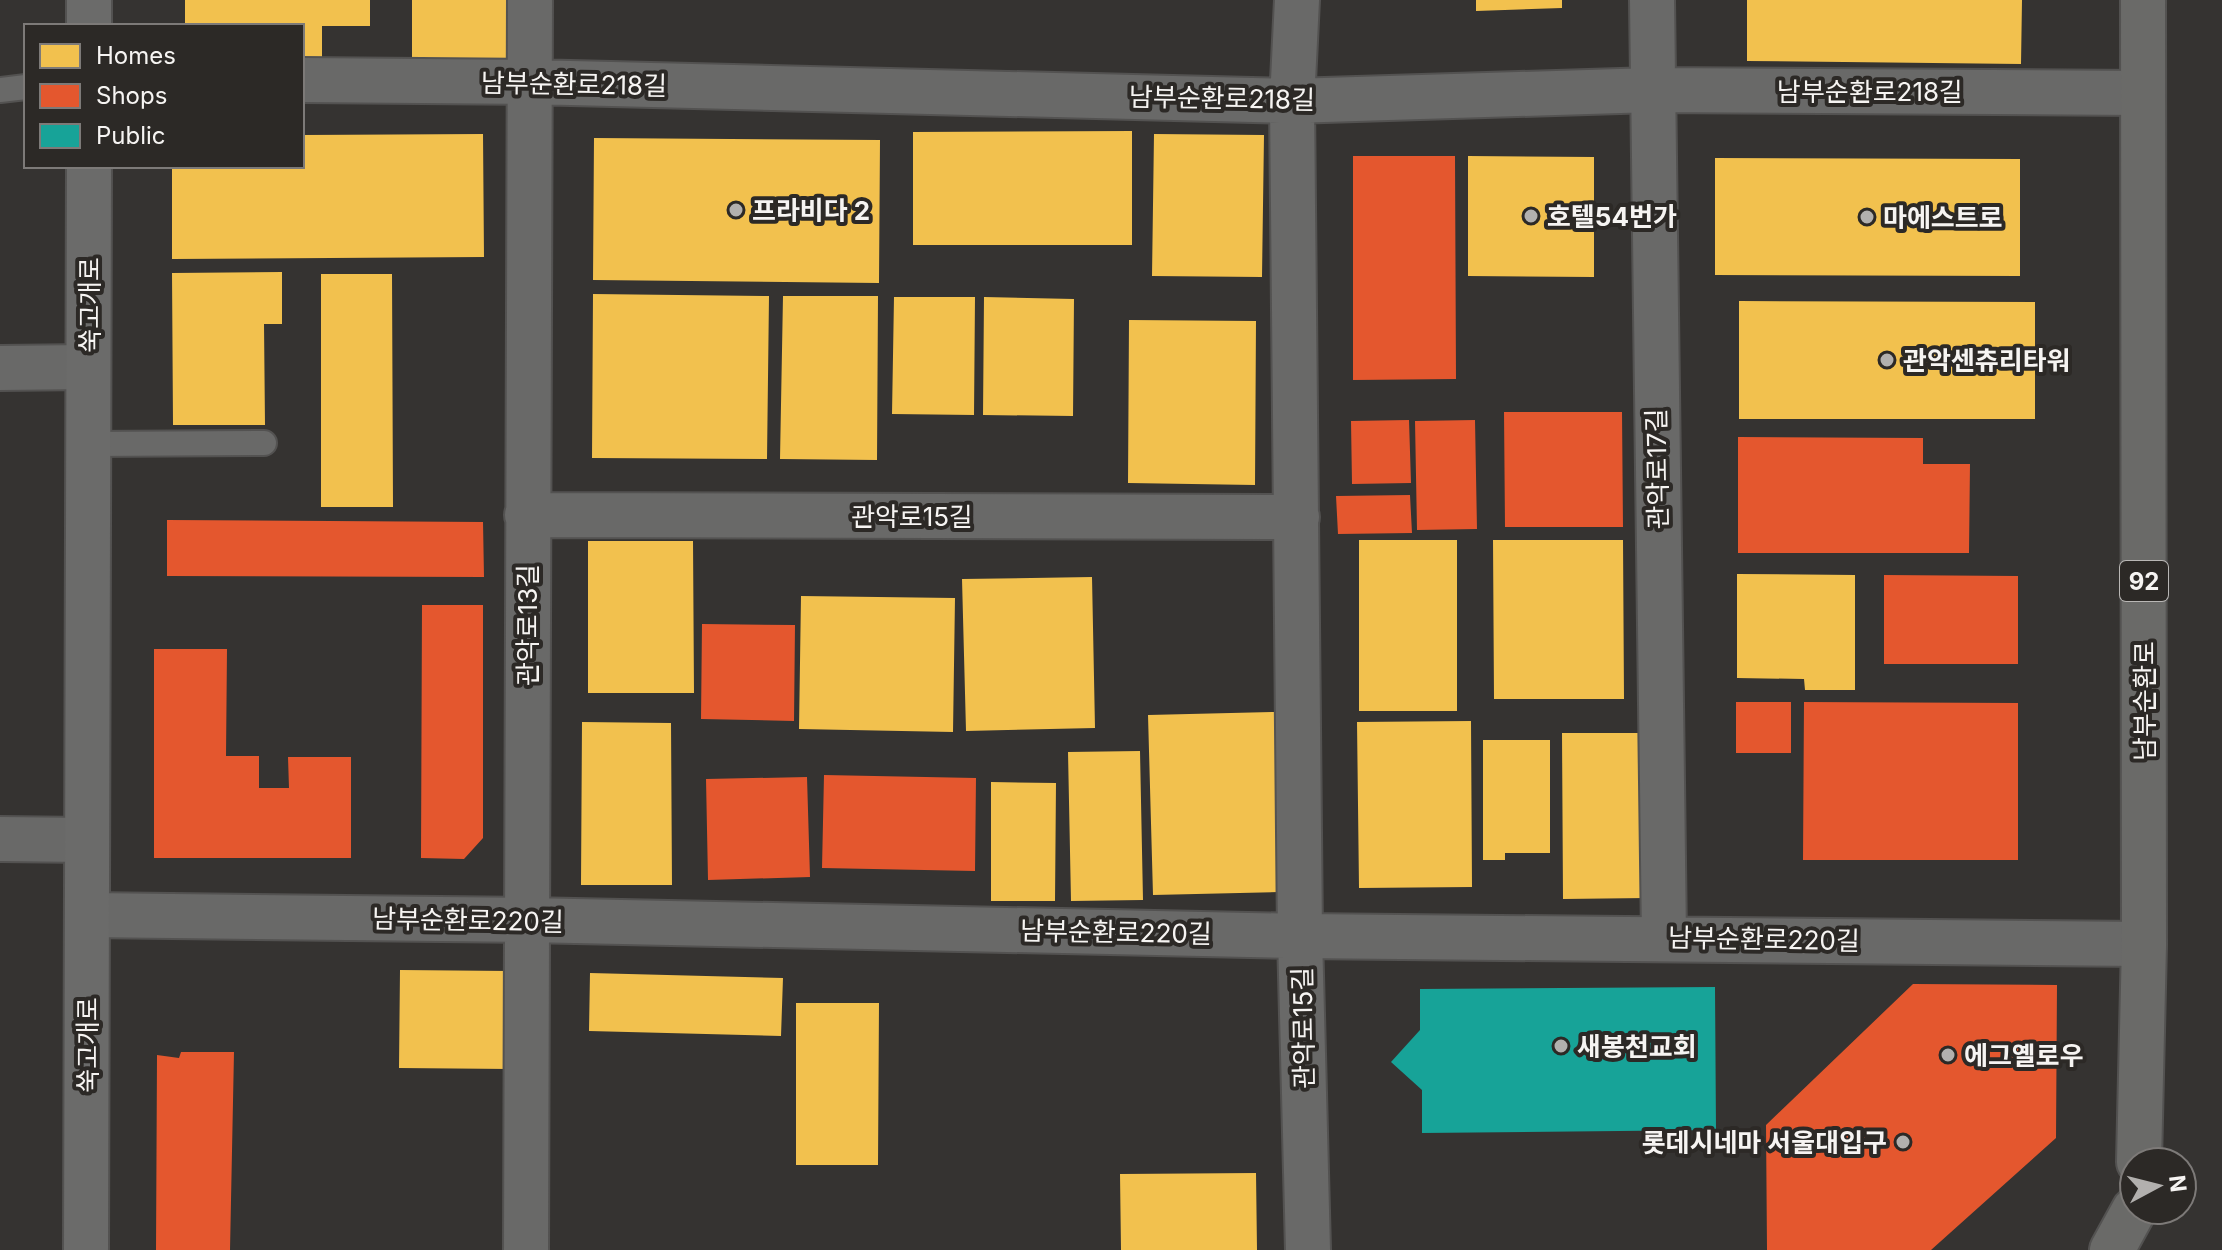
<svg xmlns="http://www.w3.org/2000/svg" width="2222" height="1250" font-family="Inter,'Noto Sans KR',sans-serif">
	<rect width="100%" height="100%" fill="#353331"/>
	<path fill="#f2c14e" d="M 185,0 L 370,0 L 370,26 L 322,26 L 322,58 L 302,58 L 302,26 L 185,26 Z
		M 412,0 L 514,0 L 514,60 L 412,59 Z
		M 1476,0 L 1562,0 L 1562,8 L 1476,11 Z
		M 1747,0 L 2022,0 L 2021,64 L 1747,61 Z
		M 1132,131 L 1132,245 L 913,245 L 913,132 Z
		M 483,134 L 484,257 L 172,259 L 172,166 L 302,166 L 302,135 Z
		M 1154,134 L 1264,135 L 1262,277 L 1152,276 Z
		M 594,138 L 880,140 L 879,283 L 593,280 Z
		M 1468,156 L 1594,157 L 1594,277 L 1468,276 Z
		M 1715,158 L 2020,159 L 2020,276 L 1715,275 Z
		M 282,272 L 282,324 L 264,324 L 265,425 L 173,425 L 172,273 Z
		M 321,274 L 392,274 L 393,507 L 321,507 Z
		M 593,294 L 769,296 L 767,459 L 592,458 Z
		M 783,296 L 878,296 L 877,460 L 780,459 Z
		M 894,297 L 975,297 L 974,415 L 892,414 Z
		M 984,297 L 1074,299 L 1073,416 L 983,415 Z
		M 1739,301 L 2035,302 L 2035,419 L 1739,419 Z
		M 1129,320 L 1256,321 L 1255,485 L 1128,483 Z
		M 1359,540 L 1457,540 L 1457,711 L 1359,711 Z
		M 1493,540 L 1623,540 L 1624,699 L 1494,699 Z
		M 588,541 L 693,541 L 694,693 L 588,693 Z
		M 1737,574 L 1855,575 L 1855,690 L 1805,690 L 1804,679 L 1737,678 Z
		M 1092,577 L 1095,728 L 966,731 L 962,579 Z
		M 801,596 L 955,598 L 953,732 L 799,729 Z
		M 1275,712 L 1279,892 L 1153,895 L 1148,715 Z
		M 1471,721 L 1472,887 L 1359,888 L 1357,722 Z
		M 582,722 L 671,723 L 672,885 L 581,885 Z
		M 1562,733 L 1646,733 L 1647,898 L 1563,899 Z
		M 1483,740 L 1550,740 L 1550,853 L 1505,853 L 1505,860 L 1483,860 Z
		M 1140,751 L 1143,900 L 1071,901 L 1068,752 Z
		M 991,782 L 1056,783 L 1055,901 L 991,901 Z
		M 400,970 L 511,971 L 510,1069 L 399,1068 Z
		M 590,973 L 783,978 L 781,1036 L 589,1031 Z
		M 796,1003 L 879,1003 L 878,1165 L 796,1165 Z
		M 1256,1173 L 1257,1250 L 1121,1250 L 1120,1174 Z"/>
	<path fill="#e4572e" d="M 1353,156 L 1455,156 L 1456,379 L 1353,380 Z
		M 1504,412 L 1622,412 L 1623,527 L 1505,527 Z
		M 1409,420 L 1411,483 L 1352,484 L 1351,421 Z
		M 1475,420 L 1477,529 L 1417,530 L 1415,421 Z
		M 1738,437 L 1923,438 L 1923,464 L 1970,464 L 1969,553 L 1738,553 Z
		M 1410,495 L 1412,533 L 1338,534 L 1336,496 Z
		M 167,520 L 483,522 L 484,577 L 167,576 Z
		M 1884,575 L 2018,576 L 2018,664 L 1884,664 Z
		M 422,605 L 483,605 L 483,838 L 464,859 L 421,858 Z
		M 702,624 L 795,625 L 794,721 L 701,719 Z
		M 154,649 L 227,649 L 226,756 L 259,756 L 259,788 L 289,788 L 288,757 L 351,757 L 351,858 L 154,858 Z
		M 1736,702 L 1791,702 L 1791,753 L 1736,753 Z
		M 1804,702 L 2018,703 L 2018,860 L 1803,860 Z
		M 824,775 L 976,778 L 975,871 L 822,868 Z
		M 807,777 L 810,877 L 708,880 L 706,779 Z
		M 1913,984 L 2057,985 L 2056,1138 L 1931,1250 L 1767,1250 L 1766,1125 Z
		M 181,1052 L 234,1052 L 230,1250 L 156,1250 L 157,1055 L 179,1058 Z"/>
	<path fill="#17a398" d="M 1715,987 L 1716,1130 L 1422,1133 L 1422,1090 L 1391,1062 L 1420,1030 L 1420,989 Z"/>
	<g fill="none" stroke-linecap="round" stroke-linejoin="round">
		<g stroke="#535251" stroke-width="28">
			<path id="lane" d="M 0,90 L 26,87
				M 88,444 L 264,443"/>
		</g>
		<g stroke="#535251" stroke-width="48">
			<path id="street" d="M 1297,0 L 1292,101 L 1300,936 L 1308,1250
				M 1652,0 L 1664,938
				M 302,80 L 530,82 L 1292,101 L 1652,90 L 2143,93
				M 0,368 L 88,367
				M 527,515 L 1297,517
				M 0,839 L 87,840
				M 87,915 L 528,920 L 1300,936 L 2144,944
				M 526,1250 L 530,0"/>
		</g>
		<g stroke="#535251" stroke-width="48">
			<path id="secondary" d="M 89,26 L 89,0
				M 86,1250 L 89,166"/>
		</g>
		<g stroke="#535251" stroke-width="48">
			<path id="primary" d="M 2139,1162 L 2144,944 L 2143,0
				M 2112,1250 L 2134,1210"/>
		</g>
		<use href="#lane" stroke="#696968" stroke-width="24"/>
		<use href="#street" stroke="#696968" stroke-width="44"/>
		<use href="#secondary" stroke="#6b6b6a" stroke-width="44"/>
		<use href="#primary" stroke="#6a6a68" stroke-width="44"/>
	</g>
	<g fill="#b2b0ae" stroke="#2c2926" stroke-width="3">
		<circle cx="736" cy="210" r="8"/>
		<circle cx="1531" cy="216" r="8"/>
		<circle cx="1867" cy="217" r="8"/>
		<circle cx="1887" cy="360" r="8"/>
		<circle cx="1561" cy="1046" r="8"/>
		<circle cx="1948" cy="1055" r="8"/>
		<circle cx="1903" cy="1142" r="8"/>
	</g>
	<g text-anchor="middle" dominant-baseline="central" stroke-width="8" stroke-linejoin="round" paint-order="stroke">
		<rect fill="#2c2926" stroke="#b9b7b5" stroke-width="2" x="2120" y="561" width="48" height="40" rx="6"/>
		<g font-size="24" font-weight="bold" fill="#f6f4f2">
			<text x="2144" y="581">92</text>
		</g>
		<g font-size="26" fill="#f6f4f2" stroke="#2c2926">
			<text transform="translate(574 84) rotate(1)">남부순환로218길</text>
			<text x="1870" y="91">남부순환로218길</text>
			<text transform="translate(1222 98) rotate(1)">남부순환로218길</text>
			<text transform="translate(89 305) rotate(-90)">쑥고개로</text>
			<text transform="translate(1657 469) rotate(-91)">관악로17길</text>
			<text x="912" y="516">관악로15길</text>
			<text transform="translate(527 625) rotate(-90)">관악로13길</text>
			<text transform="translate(2144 701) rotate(-90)">남부순환로</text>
			<text transform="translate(468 920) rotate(1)">남부순환로220길</text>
			<text transform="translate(1116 932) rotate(1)">남부순환로220길</text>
			<text transform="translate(1764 939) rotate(1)">남부순환로220길</text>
			<text transform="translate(1303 1028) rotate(-91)">관악로15길</text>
			<text transform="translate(87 1045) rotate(-90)">쑥고개로</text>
		</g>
		<g font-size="26" font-weight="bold" fill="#f6f4f2" stroke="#2c2926" text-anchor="start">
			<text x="752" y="210">프라비다 2</text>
			<text x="1547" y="216">호텔54번가</text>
			<text x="1883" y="217">마에스트로</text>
			<text x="1903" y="360">관악센츄리타워</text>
			<text x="1577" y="1046">새봉천교회</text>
			<text x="1964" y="1055">에그옐로우</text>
			<text x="1887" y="1142" text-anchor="end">롯데시네마 서울대입구</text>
		</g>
	</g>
	<rect x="24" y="24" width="280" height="144" fill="#2c2926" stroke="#7d7a78" stroke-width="2"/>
	<rect x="40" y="44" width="40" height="24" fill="#f2c14e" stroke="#7d7a78" stroke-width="2"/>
	<text x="96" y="64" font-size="24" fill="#f6f4f2">Homes</text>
	<rect x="40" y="84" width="40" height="24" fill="#e4572e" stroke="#7d7a78" stroke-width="2"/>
	<text x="96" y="104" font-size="24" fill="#f6f4f2">Shops</text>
	<rect x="40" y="124" width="40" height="24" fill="#17a398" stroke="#7d7a78" stroke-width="2"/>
	<text x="96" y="144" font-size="24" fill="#f6f4f2">Public</text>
	<g transform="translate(2158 1186) rotate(83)"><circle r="38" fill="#2c2926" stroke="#7d7a78" stroke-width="2"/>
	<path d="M0-6L14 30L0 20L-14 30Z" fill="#b2b0ae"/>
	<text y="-12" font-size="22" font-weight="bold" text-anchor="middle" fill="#f6f4f2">N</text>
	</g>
</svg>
